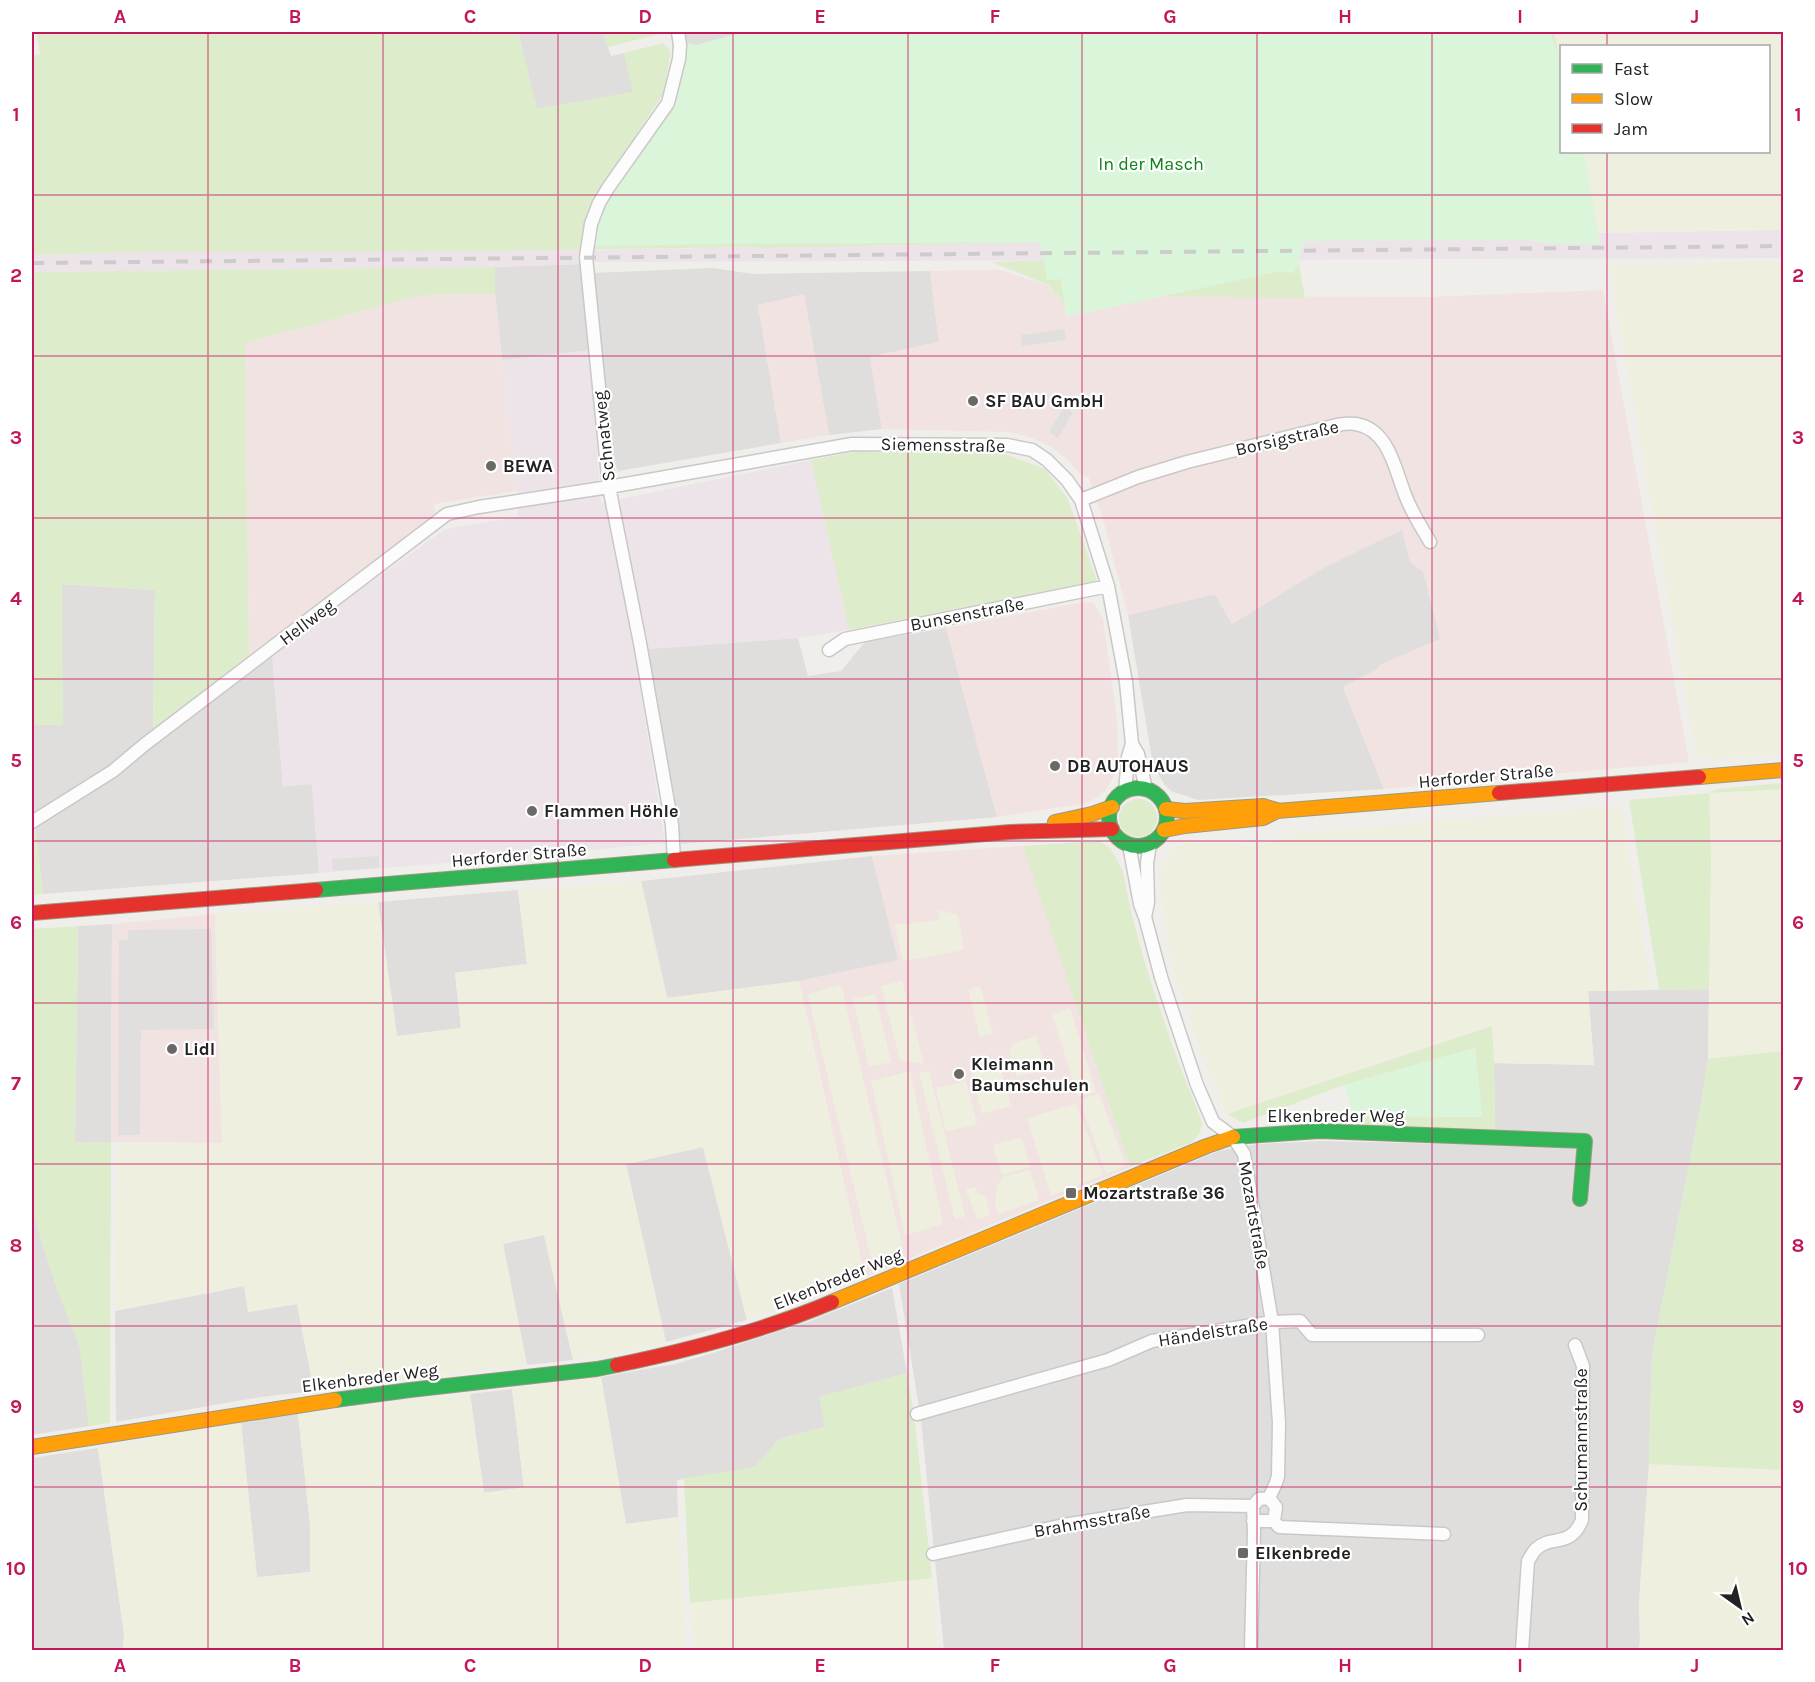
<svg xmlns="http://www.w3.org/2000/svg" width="1815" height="1682" font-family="Karla,sans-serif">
	<rect width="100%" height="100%" fill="#f0eeeb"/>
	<path fill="#dfdedc" d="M 518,32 L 603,32 L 611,56 L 624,53 L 634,92 L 537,109 Z
		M 682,32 L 743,32 L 686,48 Z
		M 582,264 L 592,273 L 713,268 L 753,274 L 930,271 L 939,342 L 870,357 L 882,429 L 829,435 L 804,295 L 758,305 L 781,443 L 618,471 L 613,461 L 600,350 L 502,360 L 495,294 L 495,267 Z
		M 1402,529 L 1410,562 L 1423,571 L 1440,620 L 1441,639 L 1380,665 L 1376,670 L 1343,687 L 1384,789 L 1198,800 L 1171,791 L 1164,784 L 1153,765 L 1128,615 L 1215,594 L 1232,624 L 1323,568 Z
		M 61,584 L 155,590 L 153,732 L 272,653 L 283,786 L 312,784 L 319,873 L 43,894 L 32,801 L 32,725 L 63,724 Z
		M 946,628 L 997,817 L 681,844 L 647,649 L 798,638 L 808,676 L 841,671 L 865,642 Z
		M 872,856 L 899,960 L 799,981 L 667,998 L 641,881 Z
		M 518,890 L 527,964 L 455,973 L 461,1028 L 397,1036 L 378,902 Z
		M 112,924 L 111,1142 L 75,1143 L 78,926 Z
		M 1709,989 L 1708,1059 L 1702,1099 L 1652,1354 L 1649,1464 L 1639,1603 L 1640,1639 L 1639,1650 L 944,1650 L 921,1420 L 899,1284 L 1219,1151 L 1257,1144 L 1321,1141 L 1493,1145 L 1495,1131 L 1494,1063 L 1594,1065 L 1588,991 Z
		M 703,1147 L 747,1320 L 666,1342 L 626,1164 Z
		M 32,1210 L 55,1283 L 80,1348 L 89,1426 L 32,1435 Z
		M 544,1235 L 573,1360 L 527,1365 L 503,1244 Z
		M 245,1286 L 248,1312 L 297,1304 L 314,1391 L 261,1397 L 116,1422 L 115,1311 Z
		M 892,1288 L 907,1373 L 820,1397 L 825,1427 L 779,1439 L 755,1467 L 677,1480 L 678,1517 L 626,1524 L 601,1377 L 675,1364 L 716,1352 L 808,1322 Z
		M 512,1389 L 524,1488 L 484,1493 L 470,1394 Z
		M 298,1414 L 310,1524 L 310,1572 L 257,1578 L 241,1423 Z
		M 98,1448 L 124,1634 L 123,1650 L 32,1650 L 32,1458 Z"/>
	<path fill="#f1e3e1" d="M 1000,270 L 1047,285 L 1074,314 L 1158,296 L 1430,297 L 1603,290 L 1689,762 L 1384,789 L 1343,687 L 1376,670 L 1380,665 L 1440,639 L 1423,572 L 1410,562 L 1402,530 L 1323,568 L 1232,624 L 1215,594 L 1128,615 L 1102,515 L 1089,478 L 1079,473 L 1068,460 L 1050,446 L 1032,438 L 1011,432 L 882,429 L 870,357 L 939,342 L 930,271 Z
		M 495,294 L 517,491 L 434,504 L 436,518 L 249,658 L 245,343 L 421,295 Z
		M 804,294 L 829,435 L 781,443 L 758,305 Z
		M 1084,602 L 1094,603 L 1103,619 L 1117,718 L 1118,767 L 1106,791 L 1088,803 L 997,817 L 946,628 Z
		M 1023,846 L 1130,1167 L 865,1277 L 799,981 L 898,960 L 872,856 Z
		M 215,914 L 222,1143 L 111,1142 L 112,924 Z"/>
	<path fill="#ede4e9" d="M 1784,230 L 1783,258 L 591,262 L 591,250 Z
		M 582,250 L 582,264 L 495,267 L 32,272 L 32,255 L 139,252 Z
		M 590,350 L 601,503 L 811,460 L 849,630 L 798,638 L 634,650 L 665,843 L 461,862 L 319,873 L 312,784 L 283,787 L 272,653 L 445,529 L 518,517 L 517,491 L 502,360 Z"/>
	<path fill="#efefdf" d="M 1554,32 L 1783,32 L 1783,230 L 1596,232 L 1579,152 L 1768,152 L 1768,46 L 1562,46 L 1561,66 Z
		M 1783,261 L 1783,754 L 1711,759 L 1696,753 L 1609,266 Z
		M 1783,789 L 1783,1051 L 1708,1059 L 1711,858 L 1709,793 Z
		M 1621,806 L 1652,990 L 1588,991 L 1594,1065 L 1494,1063 L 1491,1026 L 1227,1114 L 1201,1050 L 1171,961 L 1161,892 L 1162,867 L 1173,848 L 1187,843 L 1229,843 L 1253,847 L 1297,834 L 1461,819 Z
		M 641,881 L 667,998 L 799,981 L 865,1277 L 747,1320 L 703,1147 L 626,1164 L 666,1342 L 633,1350 L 573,1360 L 544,1235 L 503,1244 L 527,1365 L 314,1391 L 297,1304 L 248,1312 L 244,1286 L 115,1311 L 118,1142 L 222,1143 L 215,914 L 378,902 L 397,1036 L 461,1028 L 455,973 L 527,964 L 518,890 Z
		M 939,910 L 958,915 L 964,950 L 903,961 L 895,925 L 939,920 Z
		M 902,981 L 924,1064 L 900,1060 L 881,986 Z
		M 841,985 L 903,1249 L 871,1258 L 808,994 Z
		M 980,986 L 993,1034 L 980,1037 L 968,990 Z
		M 875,994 L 891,1062 L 869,1067 L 853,999 Z
		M 1070,1008 L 1096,1092 L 1078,1097 L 1052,1014 Z
		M 1036,1036 L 1046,1069 L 1017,1077 L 1009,1050 L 1014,1043 Z
		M 1000,1064 L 1011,1106 L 982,1114 L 971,1071 Z
		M 910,1071 L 943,1224 L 905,1235 L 871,1081 Z
		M 929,1071 L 965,1216 L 955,1219 L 919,1073 Z
		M 966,1081 L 977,1124 L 946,1132 L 936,1088 Z
		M 1099,1094 L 1126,1165 L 1106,1174 L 1080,1100 Z
		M 1076,1104 L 1103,1175 L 1051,1196 L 1027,1118 Z
		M 1021,1137 L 1030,1167 L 1002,1175 L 993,1145 Z
		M 1030,1170 L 1039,1200 L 998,1214 L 995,1204 L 997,1187 L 1003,1177 Z
		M 975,1187 L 978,1193 L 986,1197 L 990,1215 L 977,1219 L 966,1190 Z
		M 601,1377 L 626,1524 L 678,1517 L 686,1650 L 123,1650 L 124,1634 L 98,1448 L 241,1423 L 257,1577 L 310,1572 L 310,1524 L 298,1414 L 470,1394 L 484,1493 L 524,1487 L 512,1389 Z
		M 1649,1464 L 1783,1470 L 1783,1650 L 1639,1650 L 1640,1639 L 1639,1603 Z
		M 932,1578 L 938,1650 L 694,1650 L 690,1603 Z"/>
	<path fill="#ddeccb" d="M 36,32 L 518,32 L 537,109 L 633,92 L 624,53 L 663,43 L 671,51 L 663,94 L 590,206 L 601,208 L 637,157 L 686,48 L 743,32 L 1554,32 L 1561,66 L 1562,152 L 1052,242 L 765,248 L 746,247 L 496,251 L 139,252 L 32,255 L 32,56 L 40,54 Z
		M 603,32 L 667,32 L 608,47 Z
		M 1052,260 L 1299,264 L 1305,298 L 1158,296 L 1074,314 L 1048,285 L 992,262 Z
		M 495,267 L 495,294 L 421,295 L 245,343 L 249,658 L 153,732 L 155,590 L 62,584 L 63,725 L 32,725 L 32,272 Z
		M 854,452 L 1002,453 L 1045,469 L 1068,499 L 1097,581 L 849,630 L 811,460 Z
		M 1783,783 L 1783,789 L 1709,793 L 1711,858 L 1709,989 L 1659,990 L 1629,800 L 1709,793 L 1717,789 Z
		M1119 818a19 19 0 1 1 38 0a19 19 0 1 1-38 0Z
		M 32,801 L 43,894 L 32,895 Z
		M 1100,841 L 1111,849 L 1123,872 L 1132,916 L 1149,977 L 1176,1056 L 1202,1122 L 1200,1133 L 1192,1142 L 1130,1167 L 1023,846 Z
		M 78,926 L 75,1143 L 111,1142 L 110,1423 L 89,1426 L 80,1348 L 55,1283 L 32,1210 L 32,929 Z
		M 1492,1026 L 1494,1063 L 1495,1131 L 1356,1127 L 1354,1116 L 1482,1117 L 1475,1048 L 1344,1085 L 1243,1123 L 1227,1114 Z
		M 1783,1051 L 1783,1470 L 1649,1464 L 1652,1354 L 1702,1099 L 1708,1059 Z
		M 907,1373 L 914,1415 L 932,1578 L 690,1603 L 684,1478 L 755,1467 L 779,1439 L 825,1427 L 819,1397 Z"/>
	<path fill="#daf5da" d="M 747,32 L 1550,32 L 1561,62 L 1562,152 L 1584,152 L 1600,244 L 1554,244 L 1526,240 L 1304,241 L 1297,267 L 1293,273 L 1277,272 L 1066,317 L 1061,281 L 1060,279 L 1047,280 L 1040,242 L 734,244 L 595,246 L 594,239 L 601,215 L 612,194 L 673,111 L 681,66 L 683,42 L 696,45 Z
		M 1475,1048 L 1482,1117 L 1354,1116 L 1344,1085 Z"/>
	<path fill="#e0dfde" d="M 1064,329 L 1066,340 L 1022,346 L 1021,335 Z
		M 1064,407 L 1073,412 L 1058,438 L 1049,432 Z
		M 379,856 L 379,868 L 333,871 L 332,859 Z
		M 211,929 L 214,1029 L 141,1030 L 140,1135 L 118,1135 L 119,940 L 128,940 L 128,930 Z"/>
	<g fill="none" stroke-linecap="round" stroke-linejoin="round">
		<g stroke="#c9c8c7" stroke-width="15">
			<path id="street" d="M 1081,500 L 1138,477 L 1187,462 L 1337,425 C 1343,424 1350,423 1356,424 C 1390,430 1395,471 1406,497 C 1412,513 1422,528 1430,542
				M 829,650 L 845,639 L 1108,586
				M 1132,744 L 1138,754 L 1146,789
				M 32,822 L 113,771 L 144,745 L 447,514 L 479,507 L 609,487 L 852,444 L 1007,445 L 1032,450 L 1047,460 L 1067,480 L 1081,500 L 1108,586 L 1126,682 L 1132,744 L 1128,757 L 1125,792
				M 1129,845 L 1140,904 L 1145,917 L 1161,977 L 1197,1085 L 1213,1122 L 1233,1137 L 1244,1154 L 1272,1322 L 1279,1423 L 1278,1476 L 1276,1483 L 1269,1498
				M 674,861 L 672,825 L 640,643 L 609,487 L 586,257 L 591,224 L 599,203 L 608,188 L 668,103 L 679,59 L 680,45 L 678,32
				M 1145,917 L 1148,902 L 1147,863 L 1150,844
				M 917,1414 L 1108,1360 L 1152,1341 L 1272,1322 L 1300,1321 L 1312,1335 L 1478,1335
				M 1253,1521 L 1274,1521 L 1276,1507 L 1269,1498
				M 1274,1521 L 1279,1527 L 1444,1534
				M 933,1554 L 1064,1525 L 1187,1505 L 1253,1506
				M 1251,1650 L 1254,1531 L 1253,1506 L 1259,1499 L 1269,1498
				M 1522,1650 L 1528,1561 C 1530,1558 1533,1552 1536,1549 C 1552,1534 1570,1549 1582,1520 L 1583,1366 L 1575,1345"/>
		</g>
		<g stroke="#999a82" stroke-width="16">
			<path id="fast" d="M1109 817a29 29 0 1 1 58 0a29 29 0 1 1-58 0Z
				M 316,890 L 674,860
				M 1233,1137 L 1319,1131 L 1585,1141 L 1580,1199
				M 335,1400 L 410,1390 L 597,1369 L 617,1365"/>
		</g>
		<g stroke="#999a82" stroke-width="16">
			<path id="slow" d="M 1699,777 L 1784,770
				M 1166,809 L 1185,811 L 1263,806 L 1276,810
				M 1055,822 L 1092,814 L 1112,807
				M 1164,830 L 1185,826 L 1263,818 L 1277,811 L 1499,793
				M 832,1302 L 1207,1146 L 1233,1137
				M 32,1447 L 335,1400"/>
		</g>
		<g stroke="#999a82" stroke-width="16">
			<path id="jam" d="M 1499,793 L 1699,777
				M 674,860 L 1010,832 L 1112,829
				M 32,913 L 316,890
				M 617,1365 C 690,1350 763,1331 832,1302"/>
		</g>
		<use href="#street" stroke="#fdfcfc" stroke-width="12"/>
		<use href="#fast" stroke="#30b455" stroke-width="14"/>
		<use href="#slow" stroke="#ff9f0a" stroke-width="14"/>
		<use href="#jam" stroke="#e5322d" stroke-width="14"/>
		<path stroke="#ccc" stroke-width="4" stroke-dasharray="12 12" stroke-linecap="butt" d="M 32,263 L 1784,246"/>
	</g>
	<path fill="none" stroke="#c2185b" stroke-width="1.5" stroke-opacity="0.55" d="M 208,32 L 208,1650M 383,32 L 383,1650M 558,32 L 558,1650M 733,32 L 733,1650M 908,32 L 908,1650M 1082,32 L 1082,1650M 1257,32 L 1257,1650M 1432,32 L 1432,1650M 1607,32 L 1607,46M 1607,152 L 1607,1650M 32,195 L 1784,195M 32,356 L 1784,356M 32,518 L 1784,518M 32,679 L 1784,679M 32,841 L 1784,841M 32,1003 L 1784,1003M 32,1164 L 1784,1164M 32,1326 L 1784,1326M 32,1487 L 1784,1487"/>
	<g fill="#6a6968" stroke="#fff" stroke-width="2">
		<circle cx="973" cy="401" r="6"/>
		<circle cx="491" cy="466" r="6"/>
		<circle cx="1055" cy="766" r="6"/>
		<circle cx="532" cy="811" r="6"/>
		<circle cx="172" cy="1049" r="6"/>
		<circle cx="959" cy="1074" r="6"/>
		<rect x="1065" y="1187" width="12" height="12" rx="3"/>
		<rect x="1237" y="1547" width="12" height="12" rx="3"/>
	</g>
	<g text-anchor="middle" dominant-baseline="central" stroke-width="4.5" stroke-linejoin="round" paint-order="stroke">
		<g font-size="18" fill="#0c8416" stroke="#fff">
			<text x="1151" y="164">In der Masch</text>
		</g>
		<g font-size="18" font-weight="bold" fill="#222" stroke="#fff" text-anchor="start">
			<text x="985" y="401">SF BAU GmbH</text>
			<text x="503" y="466">BEWA</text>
			<text x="1067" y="766">DB AUTOHAUS</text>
			<text x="544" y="811">Flammen Höhle</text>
			<text x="184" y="1049">Lidl</text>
			<text x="971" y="1064">Kleimann<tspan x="971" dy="21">Baumschulen</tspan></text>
			<text x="1083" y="1193">Mozartstraße 36</text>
			<text x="1255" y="1553">Elkenbrede</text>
		</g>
		<g font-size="18" fill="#222" stroke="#fff">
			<text transform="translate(604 436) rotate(-96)">Schnatweg</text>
			<text transform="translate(1287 438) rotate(-13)">Borsigstraße</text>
			<text transform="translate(943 445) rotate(1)">Siemensstraße</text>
			<text transform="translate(967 614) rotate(-11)">Bunsenstraße</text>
			<text transform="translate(307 622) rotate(-37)">Hellweg</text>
			<text transform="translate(1486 776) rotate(-5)">Herforder Straße</text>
			<text transform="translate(519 855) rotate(-5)">Herforder Straße</text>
			<text x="1336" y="1116">Elkenbreder Weg</text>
			<text transform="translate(1254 1215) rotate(80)">Mozartstraße</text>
			<text transform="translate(838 1279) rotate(-22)">Elkenbreder Weg</text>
			<text transform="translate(1213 1332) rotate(-9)">Händelstraße</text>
			<text transform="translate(370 1378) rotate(-7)">Elkenbreder Weg</text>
			<text transform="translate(1581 1440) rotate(-90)">Schumannstraße</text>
			<text transform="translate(1092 1521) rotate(-10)">Brahmsstraße</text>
		</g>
	</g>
	<rect width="1815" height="1682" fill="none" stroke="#ffffff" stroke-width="66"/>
	<rect x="1560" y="45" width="210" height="108" fill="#ffffff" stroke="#a7a7a7" stroke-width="1.5"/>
	<rect x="1572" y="64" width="30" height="9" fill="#30b455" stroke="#a7a7a7" stroke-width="1.5"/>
	<text x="1614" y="75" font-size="18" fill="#222222">Fast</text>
	<rect x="1572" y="94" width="30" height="9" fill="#ff9f0a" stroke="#a7a7a7" stroke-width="1.5"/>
	<text x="1614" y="105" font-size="18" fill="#222222">Slow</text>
	<rect x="1572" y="124" width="30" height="9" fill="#e5322d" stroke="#a7a7a7" stroke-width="1.5"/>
	<text x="1614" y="135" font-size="18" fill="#222222">Jam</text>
	<g transform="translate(1740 1607) rotate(146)" stroke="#ffffff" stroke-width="4.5" paint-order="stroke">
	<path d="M0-4.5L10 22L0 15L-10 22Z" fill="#222222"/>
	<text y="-9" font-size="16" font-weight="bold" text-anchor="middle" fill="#222222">N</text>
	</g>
	<rect x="33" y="33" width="1749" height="1616" fill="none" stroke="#c2185b" stroke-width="2"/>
	<g font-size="20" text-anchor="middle" font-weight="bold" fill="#c2185b">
		<text x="120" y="23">A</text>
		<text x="295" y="23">B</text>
		<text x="470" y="23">C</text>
		<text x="645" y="23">D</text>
		<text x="820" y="23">E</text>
		<text x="995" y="23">F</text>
		<text x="1170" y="23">G</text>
		<text x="1345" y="23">H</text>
		<text x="1520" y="23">I</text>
		<text x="1695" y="23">J</text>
		<text x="16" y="121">1</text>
		<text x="1798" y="121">1</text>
		<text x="16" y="282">2</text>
		<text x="1798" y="282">2</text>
		<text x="16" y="444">3</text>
		<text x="1798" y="444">3</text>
		<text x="16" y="605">4</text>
		<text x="1798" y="605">4</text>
		<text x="16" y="767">5</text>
		<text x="1798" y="767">5</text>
		<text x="16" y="929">6</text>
		<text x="1798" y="929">6</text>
		<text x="16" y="1090">7</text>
		<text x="1798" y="1090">7</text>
		<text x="16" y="1252">8</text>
		<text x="1798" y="1252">8</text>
		<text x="16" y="1413">9</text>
		<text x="1798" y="1413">9</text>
		<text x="16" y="1575">10</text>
		<text x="1798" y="1575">10</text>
		<text x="120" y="1672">A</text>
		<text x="295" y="1672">B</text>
		<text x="470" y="1672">C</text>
		<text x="645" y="1672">D</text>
		<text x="820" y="1672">E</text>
		<text x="995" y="1672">F</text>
		<text x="1170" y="1672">G</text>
		<text x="1345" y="1672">H</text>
		<text x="1520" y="1672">I</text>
		<text x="1695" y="1672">J</text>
	</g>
</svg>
